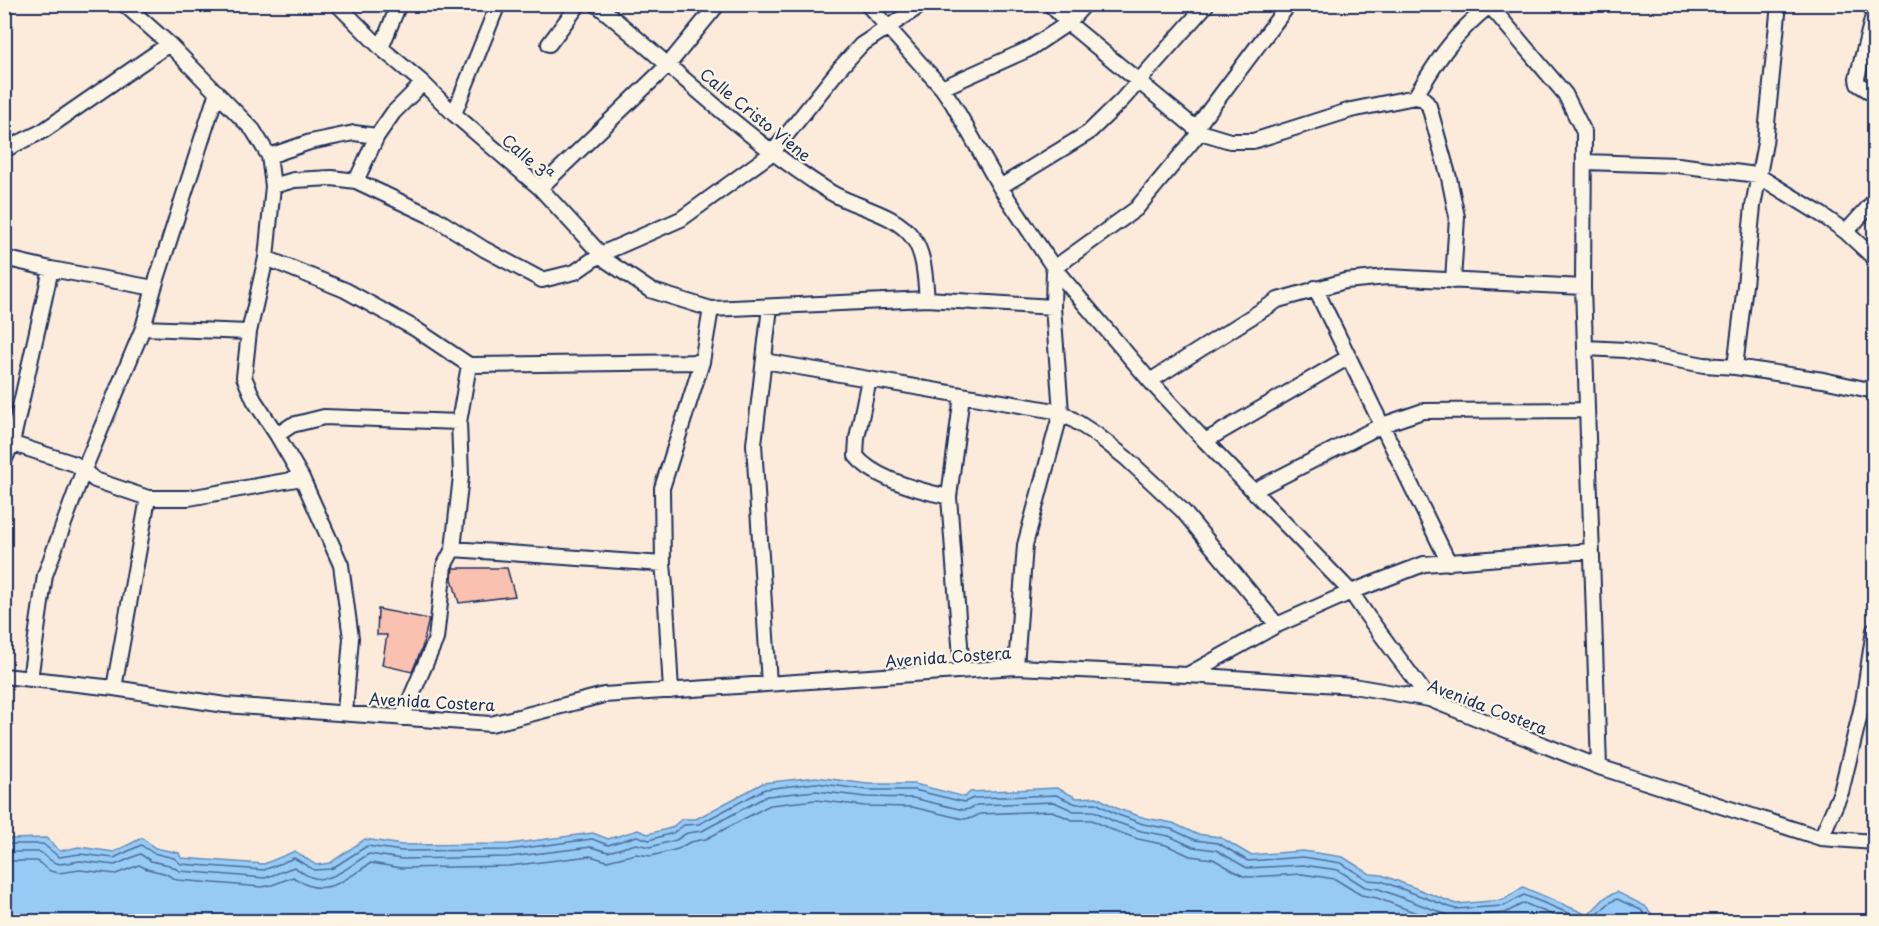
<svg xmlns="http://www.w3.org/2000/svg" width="1879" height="926" font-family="'Playpen Sans',sans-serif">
	<rect width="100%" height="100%" fill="#fcebdb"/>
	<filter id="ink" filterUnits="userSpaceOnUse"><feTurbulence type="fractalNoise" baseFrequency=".0167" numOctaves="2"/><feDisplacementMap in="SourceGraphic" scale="12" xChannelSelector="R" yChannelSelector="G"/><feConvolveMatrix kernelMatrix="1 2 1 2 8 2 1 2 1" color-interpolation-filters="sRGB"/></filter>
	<g filter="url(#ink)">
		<path fill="#97cbf5" stroke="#658db9" stroke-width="1.5" d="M 816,777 L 867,784 L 915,784 L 965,797 L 970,792 L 1057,788 L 1077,798 L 1097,797 L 1118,809 L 1145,818 L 1173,823 L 1196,834 L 1220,837 L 1250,855 L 1303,851 L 1343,857 L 1370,874 L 1382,875 L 1456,904 L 1503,900 L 1523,887 L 1588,915 L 1606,897 L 1617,892 L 1645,906 L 1658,921 L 5,921 L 5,837 L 8,839 L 46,838 L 60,851 L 79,847 L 114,852 L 142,838 L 155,848 L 179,853 L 181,858 L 264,864 L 295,851 L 316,865 L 330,863 L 365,839 L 402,845 L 509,844 L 593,833 L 608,839 L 638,830 L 648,834 L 671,828 L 682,819 L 696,819 L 763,783 Z"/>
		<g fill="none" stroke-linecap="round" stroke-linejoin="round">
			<path stroke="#4d6d9a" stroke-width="1.5" d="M 4,844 L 43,844 L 59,857 L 80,854 L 114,858 L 141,845 L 153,853 L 174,858 L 181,864 L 264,870 L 294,858 L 314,870 L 331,869 L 367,846 L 402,851 L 509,850 L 592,839 L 608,845 L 637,836 L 649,840 L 673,833 L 684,825 L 699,824 L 765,789 L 816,783 L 867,790 L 914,790 L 964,802 L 974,798 L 1056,795 L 1076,804 L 1096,803 L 1116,814 L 1143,824 L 1171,829 L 1195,840 L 1218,843 L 1248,861 L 1303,857 L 1341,863 L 1368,880 L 1381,881 L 1455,909 L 1504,906 L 1524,895 L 1588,921 C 1600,916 1604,903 1617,899 L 1641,910 L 1651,922
				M 4,852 L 40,852 L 53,862 L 60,864 L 80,861 L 115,865 L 140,854 L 151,861 L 169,865 L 180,871 L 265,878 L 294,867 C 299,870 305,875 311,877 C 331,885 353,863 369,854 L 402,859 L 509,857 L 591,847 L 608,852 L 636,844 L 650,847 L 676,840 L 687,833 L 702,831 L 767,796 L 816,791 L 866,797 L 913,798 L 963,810 L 969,809 L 977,805 L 1054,802 L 1074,811 L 1094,811 L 1113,821 L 1141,831 L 1169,836 L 1193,847 L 1216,850 L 1247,868 L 1303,865 L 1338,870 L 1365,887 L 1379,889 L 1453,917 L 1505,913 L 1524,903 L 1569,922
				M 4,861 L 37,861 L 50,871 L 59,873 L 80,870 L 116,874 L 139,865 L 147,869 L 164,873 L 177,880 L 262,887 L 272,885 L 293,877 C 298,880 304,884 310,886 C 333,893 353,874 371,863 L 401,868 L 509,866 L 590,856 L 607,861 L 636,854 L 651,856 L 678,849 L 690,842 L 706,839 L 770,805 L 816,800 L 865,806 L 912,807 L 963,819 L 972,818 L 980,814 L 1052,811 L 1072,820 L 1092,820 L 1110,829 L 1138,839 L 1166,845 L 1190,856 L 1213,859 L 1243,876 L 1250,877 L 1302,874 L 1335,879 L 1361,895 L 1377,898 L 1440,922"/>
		</g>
		<path fill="#fac1b1" stroke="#1b2f5e" stroke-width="1.5" d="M 453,568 L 507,568 L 515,596 L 459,603 L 452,579 Z
			M 378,609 L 429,619 L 422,648 L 412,672 L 382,665 L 387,635 L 377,635 Z"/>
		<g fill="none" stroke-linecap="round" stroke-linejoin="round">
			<g stroke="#1b2f5e" stroke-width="18">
				<path id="street" d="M 124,4 L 169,44 L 253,130 L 269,156 L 273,186 L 266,258 L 249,332 L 244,377 L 254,400 L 277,435 L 302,478 L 341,565 L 351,638 L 345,712
					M 337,4 L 381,48 L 423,83 L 454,114 L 540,188 L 607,261 L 650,290 L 711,309 L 927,299 L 1053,307
					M 596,4 C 674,67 745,139 830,192 C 856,208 894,212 913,238 C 925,255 925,279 927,299
					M 867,4 L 942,88 L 953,104 L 1000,187 L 1054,268 L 1150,381 L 1205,441 L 1351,592 L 1368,617 L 1429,699
					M 1050,4 L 1068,23 L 1200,132 L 1230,141 L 1253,141 L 1351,110 L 1415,97 L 1424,99 L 1429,106 L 1449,178 L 1457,217 L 1453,281
					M 1487,4 L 1497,14 L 1565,94 L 1584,132 L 1583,287 L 1599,767
					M 1874,12 L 1857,78 L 1858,84 L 1874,94
					M 549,44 L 579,4
					M 381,48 L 399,4
					M 942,88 L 1029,49 L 1068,23 L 1085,4
					M 1415,97 C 1438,59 1454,34 1489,6
					M 454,114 L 498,4
					M 1196,128 L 1289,4
					M 4,150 L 43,131 L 169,44
					M 269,156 L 310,142 L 354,133 L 377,136
					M 1584,162 L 1678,165 L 1757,175 L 1822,215 L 1846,232 L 1874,258
					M 356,181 L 377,136 L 393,113 L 423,83
					M 273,186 L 294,180 L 332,178 L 356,181 L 435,218 L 484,249 L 542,280 L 575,272 L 601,254 L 681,219 L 772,153 L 840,68 L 861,45 L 923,4
					M 1000,187 L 1088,133 L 1122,100 L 1207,4
					M 540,188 L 668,65 L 718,4
					M 1846,232 L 1874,201
					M 4,258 L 51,269 L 154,288
					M 266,258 L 345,290 L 414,328 L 469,365 L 702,362
					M 1315,288 L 1449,563
					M 143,328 L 249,332
					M 1586,348 L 1625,350 L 1704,365 L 1735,367 L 1823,380 L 1874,391
					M 764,361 L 1061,412 L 1097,435 L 1126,458 L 1182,510 L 1277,625
					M 1735,367 L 1745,285 L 1753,206 L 1765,143 L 1779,4
					M 869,379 L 857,438 L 856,456 C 874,479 921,491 949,497
					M 1150,381 L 1278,300 L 1345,281 L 1387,277 L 1583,287
					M 277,435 L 292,425 L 324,417 L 459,422
					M 4,441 L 75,464 L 95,480 L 148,498 L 189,498 L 302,478
					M 1205,441 L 1349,357
					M 4,461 L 12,443 L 51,269
					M 1253,491 L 1382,425 L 1423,411 L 1586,410
					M 453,549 L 663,564
					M 1016,667 L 1025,545 L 1061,412 L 1053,307 L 1054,268 L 1136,209 L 1200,132
					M 962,671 L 949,497 L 962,395
					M 1189,674 L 1277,625 L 1351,592 L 1424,564 L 1591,551
					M 4,676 L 114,688 L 225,705 L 491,724 L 604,695 L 1016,667 L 1188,675 L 1353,686 L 1429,699 L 1599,767 L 1821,838 L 1874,842
					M 30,679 L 45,575 L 83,472 L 143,328 L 154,288 L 217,92
					M 769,684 L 754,444 L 770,307
					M 114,688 L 148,498
					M 671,691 L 665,585 L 663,564 L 662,488 L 702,362 L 711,309
					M 402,718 L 436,639 L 444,566 L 453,549 L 461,476 L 459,422 L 469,365
					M 1821,838 L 1841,792 L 1863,702 L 1874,630"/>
			</g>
			<use href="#street" stroke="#fcf5e5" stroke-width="14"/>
		</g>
	</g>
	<g text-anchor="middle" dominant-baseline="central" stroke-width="4.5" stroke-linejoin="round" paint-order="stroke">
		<g font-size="16" fill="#1b2f5e" stroke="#fcf5e5">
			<text transform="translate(756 114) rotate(39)">Calle Cristo Viene</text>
			<text transform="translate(528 157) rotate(42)">Calle 3ª</text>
			<text transform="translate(948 656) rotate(-4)">Avenida Costera</text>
			<text transform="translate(432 701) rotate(3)">Avenida Costera</text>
			<text transform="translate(1488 706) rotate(21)">Avenida Costera</text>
		</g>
	</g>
	<rect width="1879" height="926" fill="none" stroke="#fcf5e5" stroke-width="24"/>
	<rect x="12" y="12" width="1855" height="902" fill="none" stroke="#1b2f5e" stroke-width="2" filter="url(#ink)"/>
</svg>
